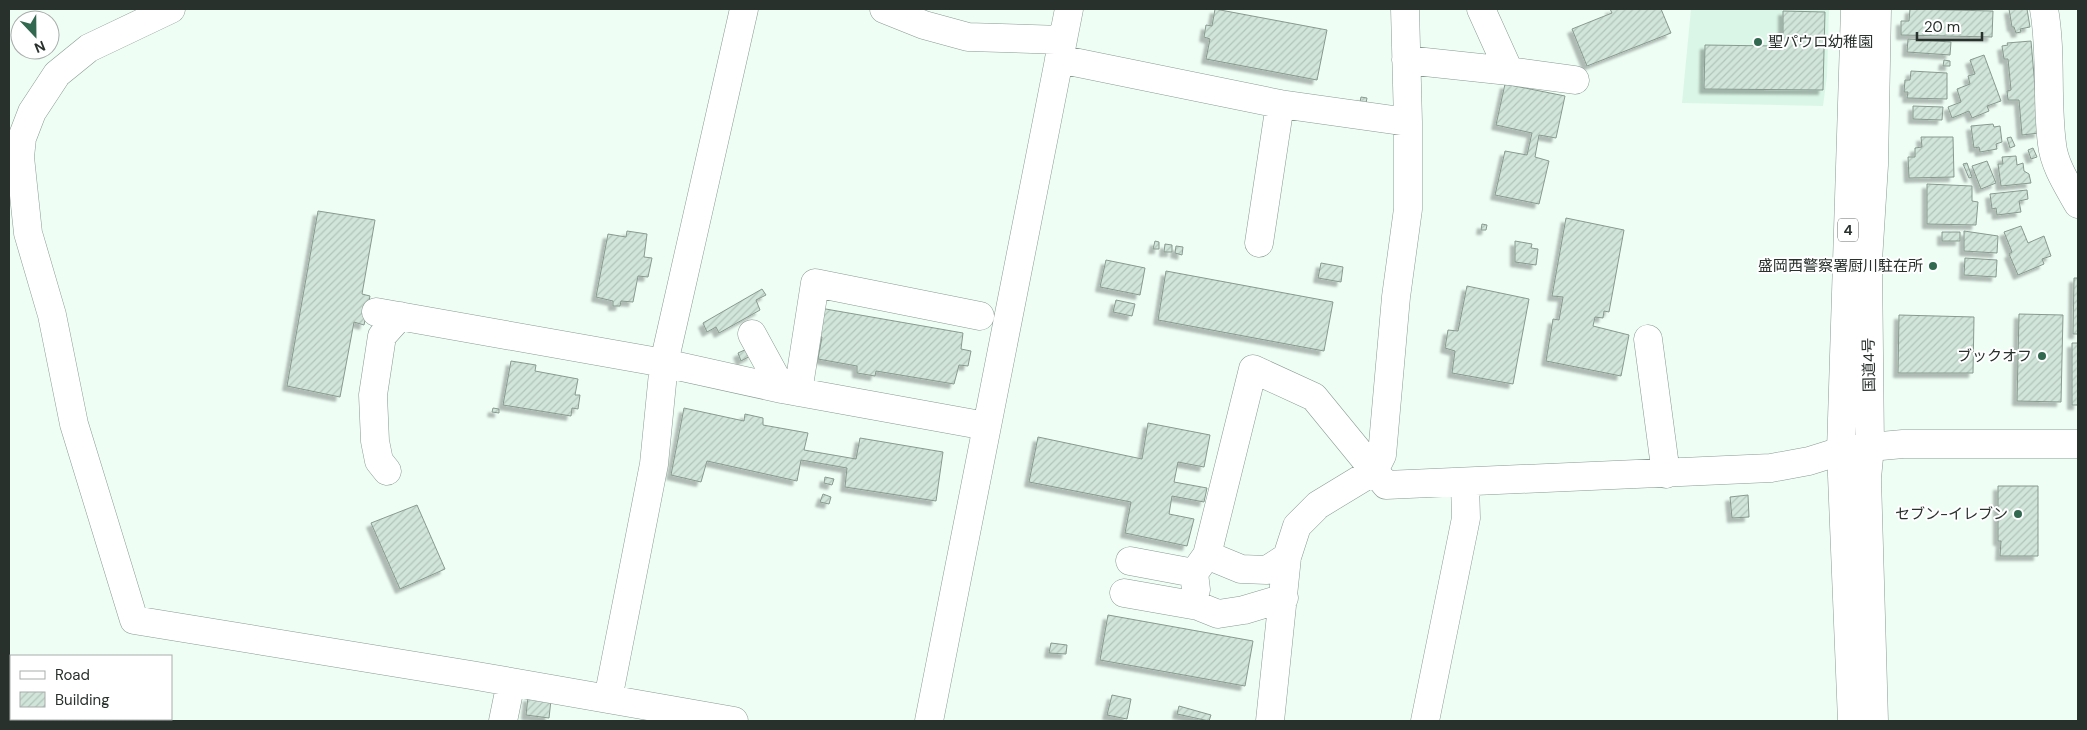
<svg xmlns="http://www.w3.org/2000/svg" width="2087" height="730" font-family="'DM Sans','Noto Sans JP',sans-serif">
	<defs>
		<pattern id="building-hatch" width="6" height="6" patternUnits="userSpaceOnUse" patternTransform="scale(1.25)"><rect width="6" height="6" fill="#d1e5da"/><path d="M-1 1l2-2M0 6l6-6M5 7l2-2" fill="none" stroke="#b3c5bb"/></pattern>
		<filter id="shadow"><feDropShadow dx="-4.5" dy="4.5" stdDeviation="1" flood-color="#0004"/></filter>
	</defs>
	<rect width="100%" height="100%" fill="#eefef5"/>
	<path fill="#daf6e6" d="M 1691,9 L 1829,9 L 1827,76 L 1823,106 L 1682,103 Z"/>
	<path fill="url(#building-hatch)" stroke="#889a90" filter="url(#shadow)" d="M 1215,9 L 1327,30 L 1317,80 L 1206,59 L 1210,39 L 1204,37 L 1206,25 L 1212,26 Z
		M 1610,9 L 1661,9 L 1671,33 L 1587,66 L 1572,29 L 1612,13 Z
		M 1910,9 L 1993,11 L 1992,37 L 1901,35 L 1901,21 L 1909,21 Z
		M 2009,9 L 2027,9 L 2030,27 L 2020,29 L 2021,32 L 2016,33 L 2014,27 L 2012,27 Z
		M 1783,11 L 1825,12 L 1823,90 L 1704,89 L 1705,45 L 1773,46 L 1783,38 Z
		M 1908,39 L 1951,42 L 1950,55 L 1907,52 Z
		M 2031,41 L 2039,133 L 2022,135 L 2019,100 L 2008,100 L 2007,91 L 2011,90 L 2008,59 L 2004,59 L 2002,46 L 2008,45 L 2007,43 Z
		M 1984,55 L 2001,101 L 1987,106 L 1989,111 L 1972,118 L 1969,111 L 1952,118 L 1948,107 L 1961,102 L 1957,89 L 1970,84 L 1968,76 L 1975,74 L 1970,60 Z
		M 1944,60 L 1950,61 L 1950,66 L 1943,66 Z
		M 1911,71 L 1947,73 L 1947,99 L 1907,98 L 1908,92 L 1904,92 L 1905,80 L 1910,80 Z
		M 1505,84 L 1565,96 L 1556,138 L 1539,135 L 1535,157 L 1549,161 L 1539,204 L 1495,195 L 1505,151 L 1527,155 L 1532,133 L 1496,125 Z
		M 1361,97 L 1367,98 L 1366,103 L 1360,102 Z
		M 1913,106 L 1943,107 L 1942,120 L 1913,119 Z
		M 1993,124 L 1994,127 L 2000,126 L 2002,142 L 1996,144 L 1997,149 L 1980,152 L 1979,147 L 1974,148 L 1971,126 Z
		M 1921,137 L 1953,137 L 1954,177 L 1909,178 L 1908,157 L 1915,157 L 1915,148 L 1922,147 Z
		M 2011,137 L 2015,146 L 2010,148 L 2007,138 Z
		M 2033,148 L 2037,157 L 2031,159 L 2028,150 Z
		M 2016,156 L 2017,165 L 2023,163 L 2024,171 L 2029,174 L 2031,183 L 2001,186 L 1998,164 L 2003,164 L 2002,157 Z
		M 1987,161 L 1996,183 L 1981,189 L 1972,166 Z
		M 1967,163 L 1972,177 L 1969,178 L 1963,164 Z
		M 1927,184 L 1972,186 L 1972,201 L 1978,202 L 1976,225 L 1927,224 Z
		M 2027,190 L 2028,199 L 2019,201 L 2021,212 L 1997,215 L 1996,208 L 1992,209 L 1990,194 Z
		M 318,211 L 375,220 L 362,294 L 370,296 L 364,325 L 354,322 L 340,397 L 287,386 Z
		M 1566,218 L 1624,230 L 1609,312 L 1604,311 L 1603,318 L 1595,317 L 1593,326 L 1629,335 L 1621,376 L 1546,361 L 1553,319 L 1559,320 L 1563,297 L 1552,296 Z
		M 1482,224 L 1487,225 L 1486,230 L 1481,230 Z
		M 2021,226 L 2028,243 L 2044,236 L 2051,256 L 2042,259 L 2044,264 L 2018,275 L 2009,254 L 2012,252 L 2004,232 Z
		M 627,231 L 647,234 L 644,257 L 652,258 L 648,277 L 638,276 L 633,302 L 621,301 L 620,306 L 613,306 L 613,301 L 596,297 L 608,234 L 626,237 Z
		M 1964,231 L 1998,236 L 1997,253 L 1964,251 Z
		M 1942,232 L 1960,232 L 1960,241 L 1942,241 Z
		M 1155,241 L 1159,242 L 1159,249 L 1153,249 Z
		M 1515,241 L 1532,244 L 1531,248 L 1538,249 L 1536,265 L 1515,262 Z
		M 1165,244 L 1172,245 L 1172,252 L 1164,252 Z
		M 1176,246 L 1183,247 L 1182,255 L 1175,253 Z
		M 1965,258 L 1997,260 L 1996,277 L 1964,275 Z
		M 1106,260 L 1145,268 L 1140,295 L 1100,287 Z
		M 1321,263 L 1343,267 L 1341,282 L 1318,278 Z
		M 1166,271 L 1333,302 L 1324,351 L 1158,320 Z
		M 2074,278 L 2078,278 L 2078,334 L 2073,334 Z
		M 1467,286 L 1529,299 L 1513,384 L 1452,373 L 1455,351 L 1445,348 L 1448,330 L 1458,331 Z
		M 762,289 L 766,295 L 756,300 L 760,310 L 719,333 L 716,327 L 707,332 L 703,323 Z
		M 1116,300 L 1135,304 L 1132,316 L 1113,312 Z
		M 820,308 L 963,333 L 961,349 L 971,351 L 968,366 L 959,365 L 954,384 L 876,371 L 875,376 L 857,373 L 857,366 L 818,359 L 822,337 L 816,336 Z
		M 2019,314 L 2063,315 L 2061,402 L 2017,401 Z
		M 1899,315 L 1974,317 L 1973,373 L 1898,373 Z
		M 2072,343 L 2078,343 L 2078,405 L 2072,405 Z
		M 749,348 L 752,355 L 741,361 L 738,353 Z
		M 511,361 L 536,365 L 535,371 L 578,379 L 575,395 L 580,395 L 578,409 L 572,408 L 571,416 L 503,405 Z
		M 493,408 L 499,409 L 499,413 L 492,412 Z
		M 684,408 L 744,421 L 745,414 L 763,418 L 763,425 L 808,433 L 804,450 L 856,459 L 860,438 L 943,452 L 936,501 L 845,487 L 847,468 L 801,460 L 797,481 L 707,461 L 701,482 L 671,475 Z
		M 1148,423 L 1210,435 L 1204,467 L 1178,462 L 1174,482 L 1207,488 L 1204,502 L 1172,496 L 1169,514 L 1194,519 L 1187,546 L 1125,533 L 1131,502 L 1029,482 L 1038,437 L 1142,459 Z
		M 825,477 L 834,479 L 832,485 L 824,483 Z
		M 1998,486 L 2038,486 L 2038,556 L 2000,556 L 2001,541 L 1998,541 Z
		M 823,494 L 831,497 L 829,504 L 820,502 Z
		M 1748,495 L 1749,517 L 1732,518 L 1730,497 Z
		M 417,505 L 445,569 L 400,589 L 371,523 Z
		M 1108,615 L 1253,641 L 1245,686 L 1100,660 Z
		M 1051,643 L 1067,645 L 1066,654 L 1049,653 Z
		M 1112,695 L 1131,699 L 1127,719 L 1107,715 Z
		M 528,697 L 551,700 L 549,718 L 526,715 Z
		M 1179,706 L 1211,715 L 1209,721 L 1177,714 Z"/>
	<g fill="none" stroke-linecap="round" stroke-linejoin="round">
		<g stroke="#899b92" stroke-width="29">
			<path id="minor" d="M 171,9 L 89,48 L 57,74 L 32,112 L 22,138 L 20,157 L 28,233 L 52,315 L 74,424 L 134,620 L 471,675 L 734,721
				M 884,9 L 924,25 L 968,37 L 1063,40
				M 1405,9 L 1408,122
				M 2044,9 C 2052,54 2046,99 2052,144 C 2054,165 2068,186 2078,204
				M 1059,59 L 1280,104
				M 1406,60 L 1509,71 L 1481,9
				M 1509,71 L 1575,80
				M 1259,243 L 1280,104 L 1408,122 L 1408,209 L 1396,297 L 1382,455 L 1374,471 L 1318,505 L 1297,526 L 1287,557
				M 376,312 L 664,363 L 744,9
				M 1648,339 L 1666,474
				M 782,389 L 986,426
				M 798,392 L 815,283 L 980,316
				M 387,471 L 379,461 L 375,441 L 373,395 L 382,336 L 400,316
				M 1207,555 L 1253,369 L 1314,397 L 1386,485 L 1771,468 L 1809,461 L 1841,451 L 1870,447 L 1903,444 L 2078,444
				M 1130,561 L 1194,573 L 1196,590
				M 1194,573 L 1207,555 L 1241,569 L 1267,570 L 1287,557 L 1270,721
				M 1124,593 L 1198,606 L 1218,614 L 1244,610 L 1284,598
				M 608,699 L 654,464 L 664,363 L 782,389 L 752,334
				M 503,721 L 511,682
				M 929,721 L 1069,9
				M 1425,721 L 1466,518 L 1465,483"/>
		</g>
		<g stroke="#899b92" stroke-width="29">
			<path id="highway" d="M 1852,721 L 1841,451 L 1855,9
				M 1874,721 L 1867,478 L 1870,447 L 1868,261 L 1874,165 L 1877,9"/>
		</g>
		<use href="#minor" stroke="#fff" stroke-width="28"/>
		<use href="#highway" stroke="#fff" stroke-width="28"/>
	</g>
	<g fill="#31684f" stroke="#fff" stroke-width="2">
		<circle cx="1758" cy="42" r="5"/>
		<circle cx="1933" cy="266" r="5"/>
		<circle cx="2042" cy="356" r="5"/>
		<circle cx="2018" cy="514" r="5"/>
	</g>
	<g text-anchor="middle" dominant-baseline="central" stroke-width="4" stroke-linejoin="round" paint-order="stroke">
		<rect fill="#fff" stroke="#696f6c" stroke-width="1" x="1838" y="218.5" width="20" height="23" rx="4"/>
		<g font-size="14" font-weight="bold" fill="#29312d">
			<text x="1848" y="230">4</text>
		</g>
		<g font-size="15" fill="#29312d" stroke="#fff" text-anchor="end">
			<text x="1768" y="42" text-anchor="start">聖パウロ幼稚園</text>
			<text x="1923" y="266">盛岡西警察署厨川駐在所</text>
			<text x="2032" y="356">ブックオフ</text>
			<text x="2008" y="514">セブン-イレブン</text>
		</g>
		<g font-size="15" fill="#29312d" stroke="#fff">
			<text transform="translate(1869 365) rotate(-91)">国道4号</text>
		</g>
	</g>
	<rect width="2087" height="730" fill="none" stroke="#29312d" stroke-width="20"/>
	<rect x="10" y="655" width="162" height="65" fill="#ffffff" stroke="#a9adab"/>
	<rect x="20" y="671" width="25" height="8" fill="#ffffff" stroke="#a9adab"/>
	<text x="55" y="680" font-size="15" fill="#29312d">Road</text>
	<rect x="20" y="692" width="25" height="15" fill="url(#building-hatch)" stroke="#a9adab"/>
	<text x="55" y="705" font-size="15" fill="#29312d">Building</text>
	<g transform="translate(35 35) rotate(158)"><circle r="24" fill="#ffffff" stroke="#a9adab"/>
	<path d="M0-4L9 19L0 12L-9 19Z" fill="#31684f"/>
	<text y="-8" font-size="14" font-weight="bold" text-anchor="middle" fill="#29312d">N</text>
	</g>
	<path d="M1917 32v8h65v-8" fill="none" stroke="#29312d" stroke-width="2.5"/>
	<text x="1924" y="32" font-size="15" fill="#29312d" stroke="#ffffff" stroke-width="4" paint-order="stroke">20 m</text>
</svg>
